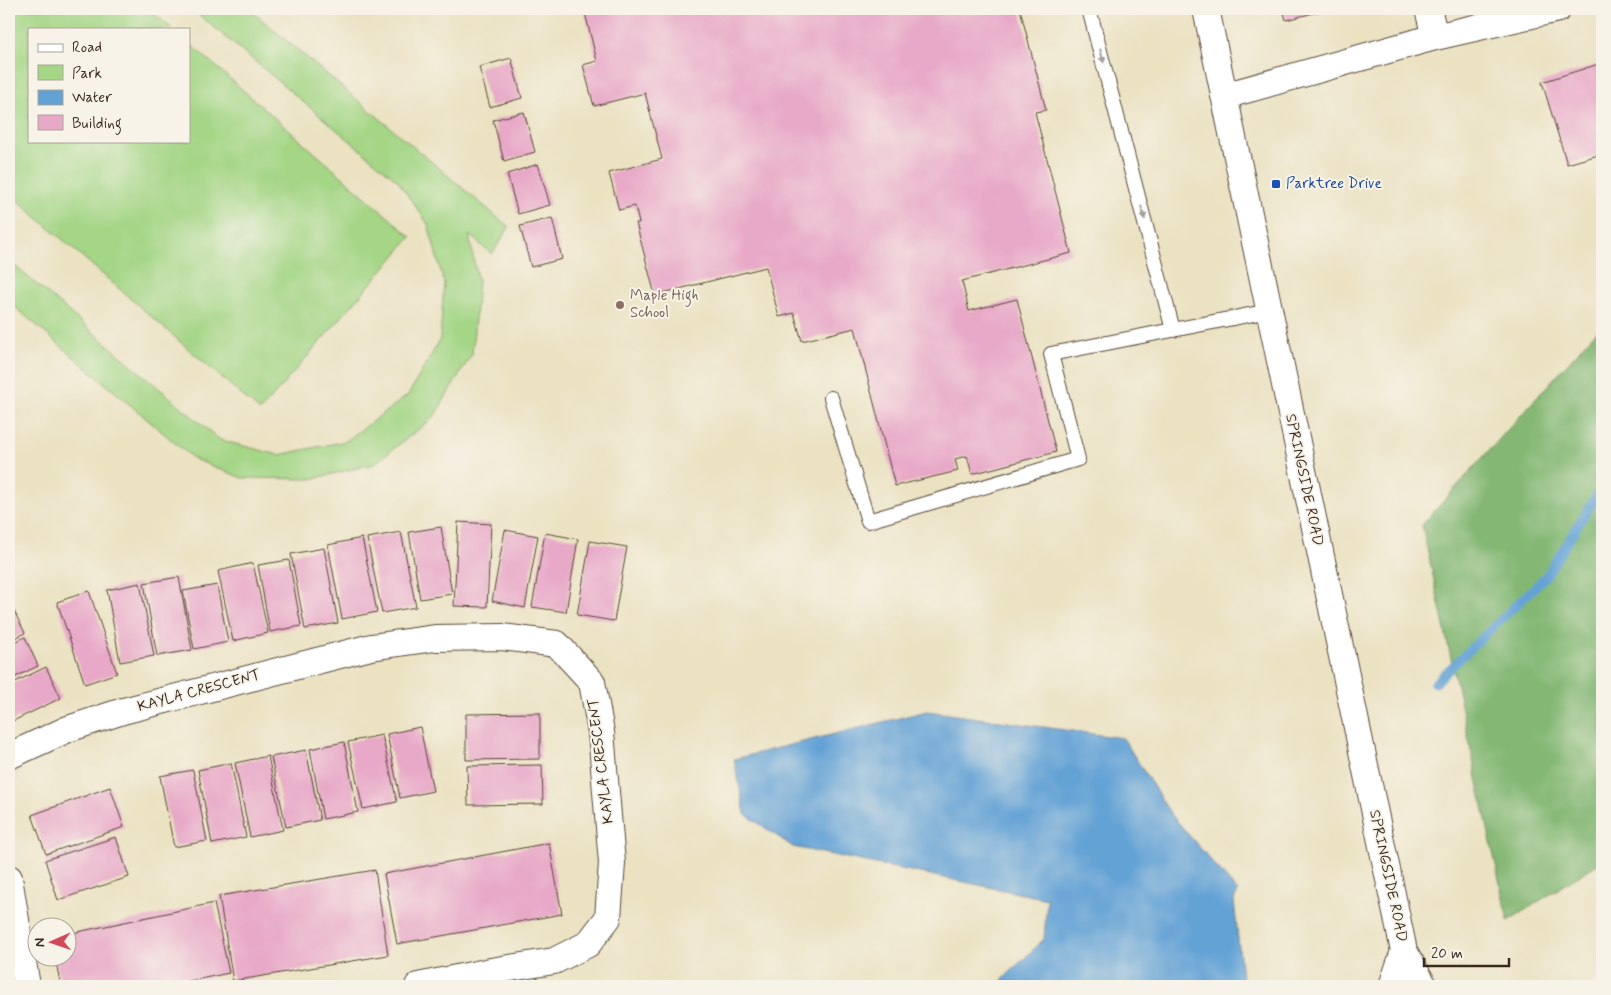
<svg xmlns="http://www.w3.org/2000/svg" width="1611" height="995" font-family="Mynerve,sans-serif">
	<rect width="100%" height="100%" fill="#f7f3e8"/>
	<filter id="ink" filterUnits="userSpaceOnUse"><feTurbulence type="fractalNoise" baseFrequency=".02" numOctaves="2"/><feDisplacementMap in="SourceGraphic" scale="10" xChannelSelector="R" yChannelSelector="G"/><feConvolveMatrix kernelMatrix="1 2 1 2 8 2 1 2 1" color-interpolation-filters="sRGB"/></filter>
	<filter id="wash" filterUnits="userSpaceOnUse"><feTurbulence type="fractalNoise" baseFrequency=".0096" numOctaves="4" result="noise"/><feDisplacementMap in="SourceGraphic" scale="20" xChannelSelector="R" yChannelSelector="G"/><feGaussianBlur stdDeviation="1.12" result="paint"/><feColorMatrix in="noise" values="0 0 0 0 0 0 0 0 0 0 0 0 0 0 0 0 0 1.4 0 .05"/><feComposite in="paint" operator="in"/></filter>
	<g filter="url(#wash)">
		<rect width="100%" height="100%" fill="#ebe2c2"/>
		<path fill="#a4d686" stroke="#708052" d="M 9,9 L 149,9 L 172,29 L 29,29 L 29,141 L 189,141 L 189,43 L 411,237 L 260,411 L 9,193 Z
			M 192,9 L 249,9 L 509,227 L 492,254 L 469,235 L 478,282 L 472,354 L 433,418 L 374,464 L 312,479 L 242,478 L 194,459 L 9,302 L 9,261 L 220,440 L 279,455 L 346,441 L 408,395 L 440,340 L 444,283 L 428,224 L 397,180 Z"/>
		<path fill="#83b773" stroke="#5f7048" d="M 1602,325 L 1602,861 L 1508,921 L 1422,525 Z"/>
		<path fill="#63a2d5" stroke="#4f667a" d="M 927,711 L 1123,738 L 1170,813 L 1238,892 L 1234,900 L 1243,986 L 996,986 L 1044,939 L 1047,899 L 793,847 L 745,814 L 734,759 Z"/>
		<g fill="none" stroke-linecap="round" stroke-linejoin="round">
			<path stroke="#63a2d5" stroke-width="9" d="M 1435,683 L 1546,576 L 1602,487"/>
		</g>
		<g id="blocks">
			<path fill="#e8a9c8" d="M 584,9 L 1020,9 L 1046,110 L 1035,112 L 1071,253 L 962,281 L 969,311 L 1017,299 L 1056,452 L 972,474 L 967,456 L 955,459 L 958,471 L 895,486 L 855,328 L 802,341 L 794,313 L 779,317 L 766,267 L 655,295 L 636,223 L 639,223 L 635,206 L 619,210 L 609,173 L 662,159 L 645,93 L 594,106 L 583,65 L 597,61 Z
				M 1283,9 L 1329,9 L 1286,20 Z
				M 511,58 L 522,98 L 490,107 L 479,67 Z
				M 1602,63 L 1602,154 L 1567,164 L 1542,82 Z
				M 524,112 L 535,152 L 504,161 L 493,120 Z
				M 538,164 L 550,205 L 518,214 L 507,174 Z
				M 552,218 L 562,259 L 531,267 L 520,226 Z
				M 458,522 L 491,524 L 487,607 L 454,606 Z
				M 441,527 L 452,594 L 420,599 L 409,532 Z
				M 505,530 L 538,536 L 525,608 L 492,601 Z
				M 401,532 L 416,607 L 382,613 L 367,538 Z
				M 545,533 L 578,539 L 566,612 L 532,607 Z
				M 362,538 L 377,612 L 342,619 L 328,545 Z
				M 590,541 L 627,547 L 614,621 L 577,615 Z
				M 324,548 L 338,623 L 305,629 L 291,554 Z
				M 289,560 L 301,626 L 270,632 L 258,565 Z
				M 253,563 L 268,633 L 233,641 L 218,571 Z
				M 179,577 L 192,650 L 157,656 L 144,583 Z
				M 140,583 L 154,656 L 120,662 L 107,590 Z
				M 217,585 L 228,642 L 194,649 L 183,591 Z
				M 89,591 L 117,673 L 85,684 L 57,602 Z
				M 9,603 L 10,603 L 25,633 L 9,641 Z
				M 25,637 L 38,666 L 9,680 L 9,645 Z
				M 46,667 L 61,698 L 9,723 L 9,685 Z
				M 540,713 L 540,759 L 466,760 L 466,714 Z
				M 420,727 L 433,791 L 400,798 L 387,734 Z
				M 382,735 L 397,802 L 363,809 L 348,742 Z
				M 344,742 L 358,812 L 323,819 L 310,749 Z
				M 306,750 L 320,820 L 286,827 L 271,757 Z
				M 268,756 L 283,830 L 250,837 L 235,763 Z
				M 231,763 L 246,837 L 212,844 L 198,770 Z
				M 542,765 L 543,804 L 468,805 L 467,766 Z
				M 193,770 L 207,841 L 174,847 L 160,776 Z
				M 110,787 L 124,827 L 46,854 L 32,815 Z
				M 116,837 L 129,877 L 58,900 L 45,860 Z
				M 549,843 L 562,914 L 397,944 L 384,874 Z
				M 375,870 L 388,955 L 233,981 L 219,896 Z
				M 214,903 L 229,973 L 165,986 L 61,986 L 55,958 L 68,958 L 68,934 Z"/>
		</g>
	</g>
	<g filter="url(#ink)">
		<use href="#blocks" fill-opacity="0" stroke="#554637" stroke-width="1"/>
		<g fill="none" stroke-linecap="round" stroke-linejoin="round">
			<g stroke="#554637" stroke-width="16">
				<path id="lane" d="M 1089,9 L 1173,330
					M 831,398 L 868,521 L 1078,459 L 1051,354 L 1269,311"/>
			</g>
			<g stroke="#554637" stroke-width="28">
				<path id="street" d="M 1206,9 L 1404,951 L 1424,986
					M 1428,9 L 1435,37
					M 1224,96 L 1435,37 L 1558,9
					M 9,756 L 68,729 L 123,711 L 371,647 L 435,638 L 502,637 L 557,644 L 592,682 L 601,732 L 612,863 L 608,918 L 588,944 L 554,961 L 491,971 L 418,986
					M 9,878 L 27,986
					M 1392,986 L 1404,951"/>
			</g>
			<use href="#lane" stroke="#fff" stroke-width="14"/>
			<use href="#street" stroke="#fff" stroke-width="26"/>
		</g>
		<defs><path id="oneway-solid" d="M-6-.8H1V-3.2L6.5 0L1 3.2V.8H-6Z" transform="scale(1.25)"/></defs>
		<g fill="#a79f9a">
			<use href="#oneway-solid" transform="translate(1102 56) rotate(75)"/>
			<use href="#oneway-solid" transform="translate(1143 213) rotate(75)"/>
		</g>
	</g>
	<rect fill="#1a4fb4" stroke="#f7f3e8" stroke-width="2" x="1271" y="179" width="10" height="10" rx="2.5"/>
	<circle fill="#8d6e63" stroke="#f7f3e8" stroke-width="2" cx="620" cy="305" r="5"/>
	<g text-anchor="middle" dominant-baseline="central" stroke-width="4" stroke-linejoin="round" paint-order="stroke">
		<g font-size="15" fill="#164399" stroke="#f7f3e8" text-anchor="start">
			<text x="1286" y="184">Parktree Drive</text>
		</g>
		<g font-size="15" fill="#785e54" stroke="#f7f3e8" text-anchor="start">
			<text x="630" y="296">Maple High<tspan x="630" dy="17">School</tspan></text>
		</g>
		<g font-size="15" fill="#3b2a1e" stroke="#f7f3e8">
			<text transform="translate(1304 480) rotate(78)">SPRINGSIDE ROAD</text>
			<text transform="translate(199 691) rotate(-15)">KAYLA CRESCENT</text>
			<text transform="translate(601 761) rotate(-97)">KAYLA CRESCENT</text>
			<text transform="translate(1388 876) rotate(78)">SPRINGSIDE ROAD</text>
		</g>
	</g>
	<rect width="1611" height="995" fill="none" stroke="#f7f3e8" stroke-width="30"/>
	<rect x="28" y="28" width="162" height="115" fill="#f7f3e8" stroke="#aca397"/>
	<rect x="38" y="44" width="25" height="8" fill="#ffffff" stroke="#aca397"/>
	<text x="72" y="52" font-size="15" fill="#3b2a1e">Road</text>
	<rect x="38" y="65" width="25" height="15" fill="#a4d686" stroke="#aca397"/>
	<text x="72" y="78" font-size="15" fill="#3b2a1e">Park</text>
	<rect x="38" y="90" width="25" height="15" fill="#63a2d5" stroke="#aca397"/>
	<text x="72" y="102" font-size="15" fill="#3b2a1e">Water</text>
	<rect x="38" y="115" width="25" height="15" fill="#e8a9c8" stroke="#aca397"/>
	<text x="72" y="128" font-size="15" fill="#3b2a1e">Building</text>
	<g transform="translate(52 942) rotate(268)"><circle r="24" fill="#f7f3e8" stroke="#aca397"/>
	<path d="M0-4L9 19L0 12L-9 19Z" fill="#d1495b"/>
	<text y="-8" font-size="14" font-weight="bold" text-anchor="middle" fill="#3b2a1e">N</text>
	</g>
	<path d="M1424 958v8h85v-8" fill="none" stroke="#3b2a1e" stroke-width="2.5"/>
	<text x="1431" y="958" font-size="15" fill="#3b2a1e" stroke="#f7f3e8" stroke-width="4" paint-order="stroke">20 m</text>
</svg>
